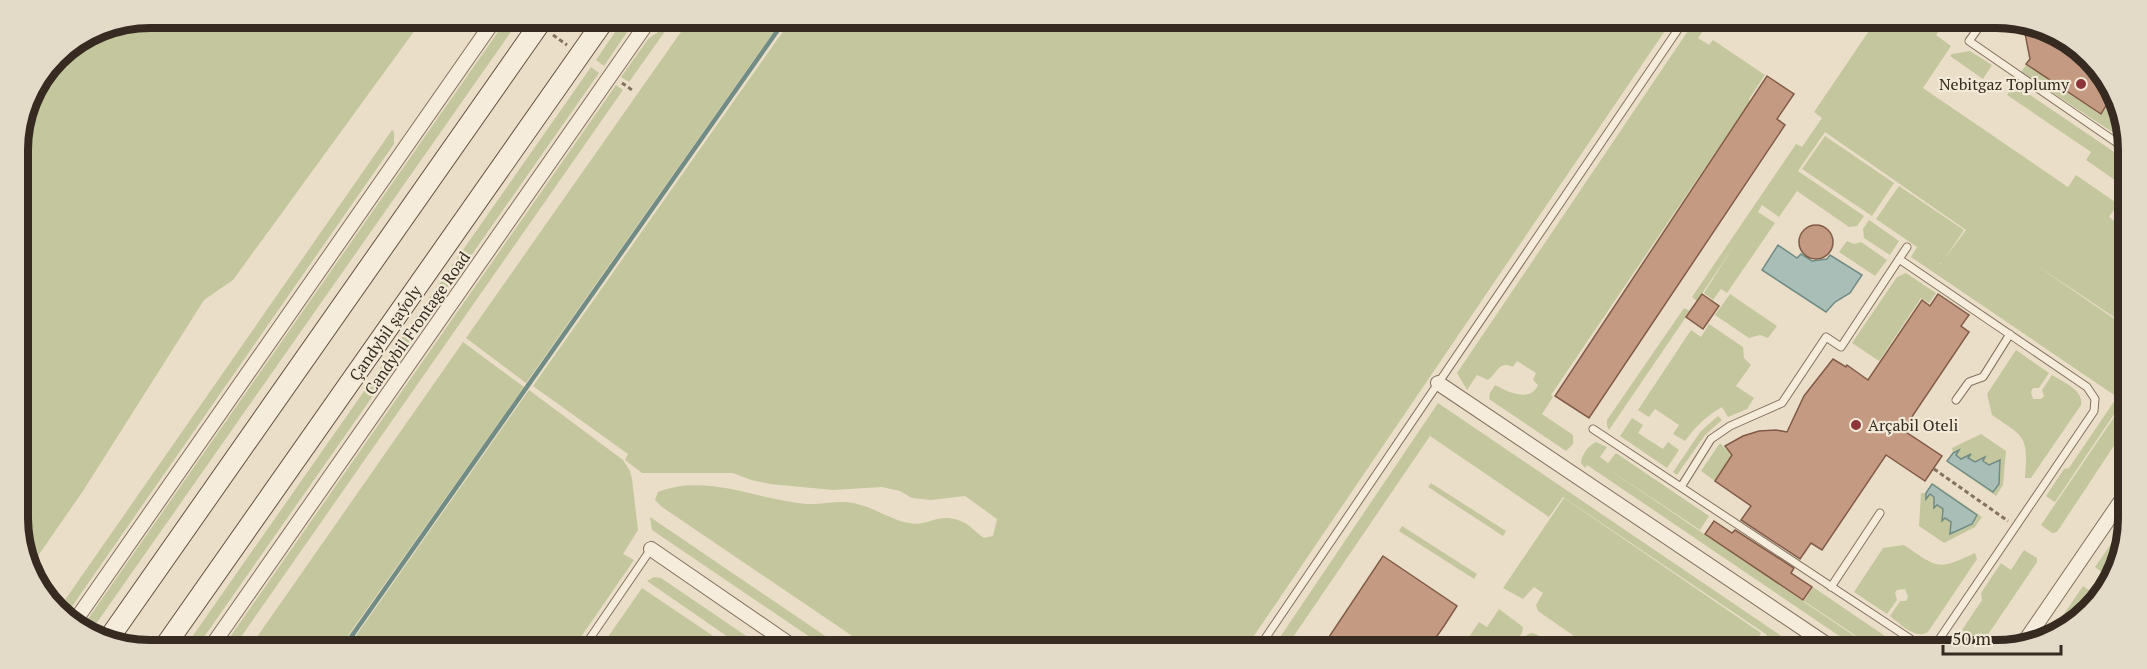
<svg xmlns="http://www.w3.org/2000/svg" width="2147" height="669" font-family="'PT Serif',serif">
	<rect width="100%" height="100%" fill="#eadec8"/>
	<path fill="#c4c79d" d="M 151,18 L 423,19 L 233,280 L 204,300 L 83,491 L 31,566 L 20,544 L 18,143 L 32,92 L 57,57 L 100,28 Z
		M 507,19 L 520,19 L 91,631 L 83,626 Z
		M 624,19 L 636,19 L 604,66 L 596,60 Z
		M 690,19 L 782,20 L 526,383 L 466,338 Z
		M 791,20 L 1671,22 L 1245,649 L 870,648 L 662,507 L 655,500 L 658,492 C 708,473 757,500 807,504 C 823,505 841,499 857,504 C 875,508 891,520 909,523 C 928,527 936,513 958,520 C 969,523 975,532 984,538 L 993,536 L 997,519 L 965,496 L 931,500 L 912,498 L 900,491 L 882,487 L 833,490 L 770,484 L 751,480 L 733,473 L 642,473 L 625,460 L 628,454 L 533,386 Z
		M 1694,22 L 1709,22 L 1698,38 L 1709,45 L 1713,40 L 1765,75 L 1749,99 L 1750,101 L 1551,395 L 1553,397 L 1542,414 L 1573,435 L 1573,444 L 1566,451 L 1489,399 L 1490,393 L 1495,385 C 1508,392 1530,403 1538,385 L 1533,380 L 1536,373 L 1517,361 L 1513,367 C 1499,360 1498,372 1488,380 L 1477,375 L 1467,390 L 1457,373 Z
		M 1875,22 L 1945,22 L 1936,35 L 1951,46 L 1923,88 L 2068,187 L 2076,175 L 2118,204 L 2109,217 L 2126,229 L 2126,325 L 2033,263 L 2126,327 L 2125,398 L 2055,502 L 2046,496 L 2064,469 L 2069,468 L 2117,397 L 1911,257 L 1917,247 L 1876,219 L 1899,186 L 1964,230 L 1942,263 L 1940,263 L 1941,264 L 1966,230 L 1825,132 L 1798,171 L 1864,216 L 1857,226 L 1849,227 L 1797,191 L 1779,217 L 1762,205 L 1758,212 L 1775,223 L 1727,293 L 1721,289 L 1713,300 L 1704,293 L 1734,246 L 1697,301 L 1692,297 L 1796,144 L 1802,147 L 1822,118 L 1814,112 Z
		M 664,28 L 666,30 L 629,82 L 621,77 L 649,38 Z
		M 1970,51 L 1992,65 L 1983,79 L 1950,56 L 1952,54 Z
		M 2026,65 L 2101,115 L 2108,105 L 2120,112 L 2114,121 L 2126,130 L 2126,141 L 2021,72 Z
		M 591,67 L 599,73 L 197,647 L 185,647 Z
		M 2014,84 L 2126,160 L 2126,186 L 2122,185 L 2086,160 L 2091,152 L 2007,95 Z
		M 616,85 L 623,90 L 234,647 L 223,647 Z
		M 392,130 L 394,132 L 394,144 L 66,615 L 58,610 Z
		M 1825,136 L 1894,183 L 1872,216 L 1802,169 Z
		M 1869,220 L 1899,241 L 1890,255 L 1864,238 L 1863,229 Z
		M 1847,241 L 1854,244 L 1861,242 L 1887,260 L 1875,276 L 1839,252 Z
		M 1906,273 L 1936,293 L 1929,303 L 1921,298 L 1879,361 L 1852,343 L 1897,277 Z
		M 1730,294 L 1777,326 L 1768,338 L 1760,335 L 1749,338 L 1715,315 Z
		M 1684,308 L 1690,311 L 1609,430 L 1607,426 L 1607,420 Z
		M 1709,324 L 1743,347 L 1744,358 L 1751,365 L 1736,386 L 1754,398 L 1747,409 L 1728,417 L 1722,407 C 1706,416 1695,427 1685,441 L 1673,434 L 1679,425 L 1655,409 L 1649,417 L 1638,410 L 1691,330 L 1701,337 Z
		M 463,342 L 524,387 L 340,647 L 250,647 Z
		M 2016,350 L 2049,373 L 2039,388 L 2033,388 L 2031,392 L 2033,399 L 2041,399 L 2044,396 L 2042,390 L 2052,375 C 2063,382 2084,390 2081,405 L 2031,478 L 2025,478 C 2028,436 2026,438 1992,415 L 1987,394 Z
		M 529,390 L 623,460 L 630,471 L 632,479 L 638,530 L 623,554 L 634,560 L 574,647 L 348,647 Z
		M 2125,401 L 2125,429 L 2057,532 L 2052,533 L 2041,525 Z
		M 1438,403 L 1802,650 L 1757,650 L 1767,635 L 1563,497 L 1549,517 L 1430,436 L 1285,649 L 1272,649 Z
		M 1718,416 L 1722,420 L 1705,435 L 1677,475 L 1673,472 L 1701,431 Z
		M 1632,418 L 1643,425 L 1638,433 L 1663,449 L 1668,442 L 1679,450 L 1667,468 L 1620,436 Z
		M 1981,434 L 2006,451 L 2003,485 L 1996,496 L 1947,462 L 1993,492 L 1999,460 L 1989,465 L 1983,461 L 1975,462 L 1968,458 L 1961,459 L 1956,455 L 1958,451 L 1953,453 L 1952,448 Z
		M 1596,442 L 1607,447 L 1600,457 L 1608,463 L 1616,453 L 1709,516 L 1700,530 L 1598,462 L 1875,650 L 1860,650 L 1587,465 L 1585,468 L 1581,463 C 1582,454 1588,446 1596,442 Z
		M 1720,443 L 1734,458 L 1726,464 L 1715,481 L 1701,471 Z
		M 1431,483 L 1506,531 L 1503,536 L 1428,487 Z
		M 1933,483 L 1982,517 L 1975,527 L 1944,543 L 1919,526 L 1921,493 L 1926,493 L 1926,498 L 1930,494 L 1935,497 L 1936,505 L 1943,509 L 1945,517 L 1951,522 L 1951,533 L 1977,515 L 1932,484 Z
		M 1564,498 L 1761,633 L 1750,650 L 1594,650 L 1538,611 L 1536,605 L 1543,593 L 1534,587 L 1523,599 L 1503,588 Z
		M 650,517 L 843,648 L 826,648 L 652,530 Z
		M 2125,524 L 2124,553 L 2108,577 L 2095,567 Z
		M 1402,526 L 1477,574 L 1474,579 L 1399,531 Z
		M 1904,545 C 1938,568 1937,571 1975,553 L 1977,559 L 1928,632 C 1916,640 1900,624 1890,616 L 1900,601 L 1906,601 L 1908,597 L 1905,589 L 1897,590 L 1895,593 L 1897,600 L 1887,614 L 1854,592 L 1883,548 Z
		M 2024,550 L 2037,558 L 2037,562 L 1977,651 L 1948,651 L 1982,600 L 1981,593 L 2001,563 L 2011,570 Z
		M 654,577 L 661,578 L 764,648 L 744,648 L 647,581 Z
		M 2083,586 L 2096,595 L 2077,623 L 2051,633 Z
		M 1813,587 L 1907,651 L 1877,650 L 1804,601 Z
		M 642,588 L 731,648 L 601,647 Z
		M 1499,609 L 1523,627 L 1522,633 L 1511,650 L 1461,649 L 1479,622 L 1487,627 Z
		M 1531,633 L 1536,634 L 1560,650 L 1517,650 L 1527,635 Z"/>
	<path fill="#a9beb7" stroke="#708c84" stroke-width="1.5" d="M 1778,245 L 1797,258 L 1801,254 L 1812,261 L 1827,259 L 1830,255 L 1862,275 L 1850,293 L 1835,302 L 1826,312 L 1762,270 Z
		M 1959,450 L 1956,455 L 1961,459 L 1971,454 L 1968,458 L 1975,462 L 1985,457 L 1983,461 L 1989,465 L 2000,460 L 1999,484 L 1993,492 L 1947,461 L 1953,453 Z
		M 1932,484 L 1977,515 L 1972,524 L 1950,534 L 1951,522 L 1945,518 L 1942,521 L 1943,509 L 1937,505 L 1934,508 L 1934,497 L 1930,494 L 1926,499 L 1926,493 Z"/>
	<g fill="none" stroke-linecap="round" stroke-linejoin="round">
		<path stroke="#708c84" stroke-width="4.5" d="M 344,647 L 785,20"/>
	</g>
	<path fill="#c49a82" stroke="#815b47" stroke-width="1.5" d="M 2023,23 L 2031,23 L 2096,63 L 2112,96 L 2101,114 L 2026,64 L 2030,59 Z
		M 1767,76 L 1794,94 L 1777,119 L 1785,125 L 1589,418 L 1555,396 Z
		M1799 242a17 17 0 1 1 34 0a17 17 0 1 1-34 0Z
		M 1702,294 L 1719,306 L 1703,329 L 1686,317 Z
		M 1938,294 L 1969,315 L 1961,326 L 1969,332 L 1903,430 L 1942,456 L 1925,481 L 1886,455 L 1822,550 L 1811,543 L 1800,559 L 1741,520 L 1751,506 L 1715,481 L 1732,455 L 1725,446 L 1743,436 L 1759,431 L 1776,430 L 1787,432 L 1804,396 L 1833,359 L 1846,367 L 1847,365 L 1868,380 L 1922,300 L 1930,306 Z
		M 1714,521 L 1732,533 L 1735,530 L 1794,568 L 1791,573 L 1812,587 L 1803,600 L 1705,534 Z
		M 1383,556 L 1457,606 L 1444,626 L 1428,649 L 1321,649 Z"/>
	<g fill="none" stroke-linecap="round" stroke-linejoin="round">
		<g stroke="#84715f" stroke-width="9">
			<path id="lane" d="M 1982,23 L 1969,41 L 2126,149
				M 2126,212 L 2122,209 L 2126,203
				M 1956,400 L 1969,382 L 1983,377 L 2010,334
				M 1593,429 L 1915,642 L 1927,646 L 1936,644 L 2094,411 L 2095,399 L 2087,387 L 1899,259
				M 1681,487 L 1711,439 L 1730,426 L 1782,403 L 1826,337 L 1841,347 L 1907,247
				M 1831,587 L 1880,513
				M 584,647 L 651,549
				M 1258,649 L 1683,22"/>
		</g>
		<g stroke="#84715f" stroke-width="16">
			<path id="street" d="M 1438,383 L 1835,650
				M 651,549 L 795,648
				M 75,621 L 495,19
				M 2023,644 L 2125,495
				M 211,647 L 650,19"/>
		</g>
		<g stroke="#665242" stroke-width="22">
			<path id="secondary" d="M 107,641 L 543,19
				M 165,646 L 605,19"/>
		</g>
		<path stroke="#84715f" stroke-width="3" stroke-dasharray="4.5 3" stroke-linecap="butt" d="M 553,35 L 567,45
			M 622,83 L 632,90
			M 1934,469 L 2008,521"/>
		<use href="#lane" stroke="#f5ecdb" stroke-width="7"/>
		<use href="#street" stroke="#f5ecdb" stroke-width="14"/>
		<use href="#secondary" stroke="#f5ecdb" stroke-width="20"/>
	</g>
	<g fill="#8d353a" stroke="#f2e9d7" stroke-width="2">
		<circle cx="2081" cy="84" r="6"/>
		<circle cx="1856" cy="425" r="6"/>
	</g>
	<g text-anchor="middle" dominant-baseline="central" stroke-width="4.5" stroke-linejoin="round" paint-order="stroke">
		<g font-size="16" fill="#362a21" stroke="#f2e9d7" text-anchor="end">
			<text x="2069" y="84">Nebitgaz Toplumy</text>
			<text x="1868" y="425" text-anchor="start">Arçabil Oteli</text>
		</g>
		<g font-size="16" fill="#362a21" stroke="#f2e9d7">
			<text transform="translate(417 323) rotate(-55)">Candybil Frontage Road</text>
			<text transform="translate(385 333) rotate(-55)">Çandybil şaýoly</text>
		</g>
	</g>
	<path d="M0 0H2147V669H0ZM150 28H1996A122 122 0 0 1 2118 150V518A122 122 0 0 1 1996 640H150A122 122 0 0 1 28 518V150A122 122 0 0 1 150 28Z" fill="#e3dac8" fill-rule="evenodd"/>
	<path fill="none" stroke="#362a21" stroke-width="8" d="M150 28H1996A122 122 0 0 1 2118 150V518A122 122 0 0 1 1996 640H150A122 122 0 0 1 28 518V150A122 122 0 0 1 150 28Z"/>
	<path d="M1943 645v9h118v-9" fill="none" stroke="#362a21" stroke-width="3"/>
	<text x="1952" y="645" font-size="18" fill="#362a21" stroke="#f2e9d7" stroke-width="4.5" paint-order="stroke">50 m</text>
</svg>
